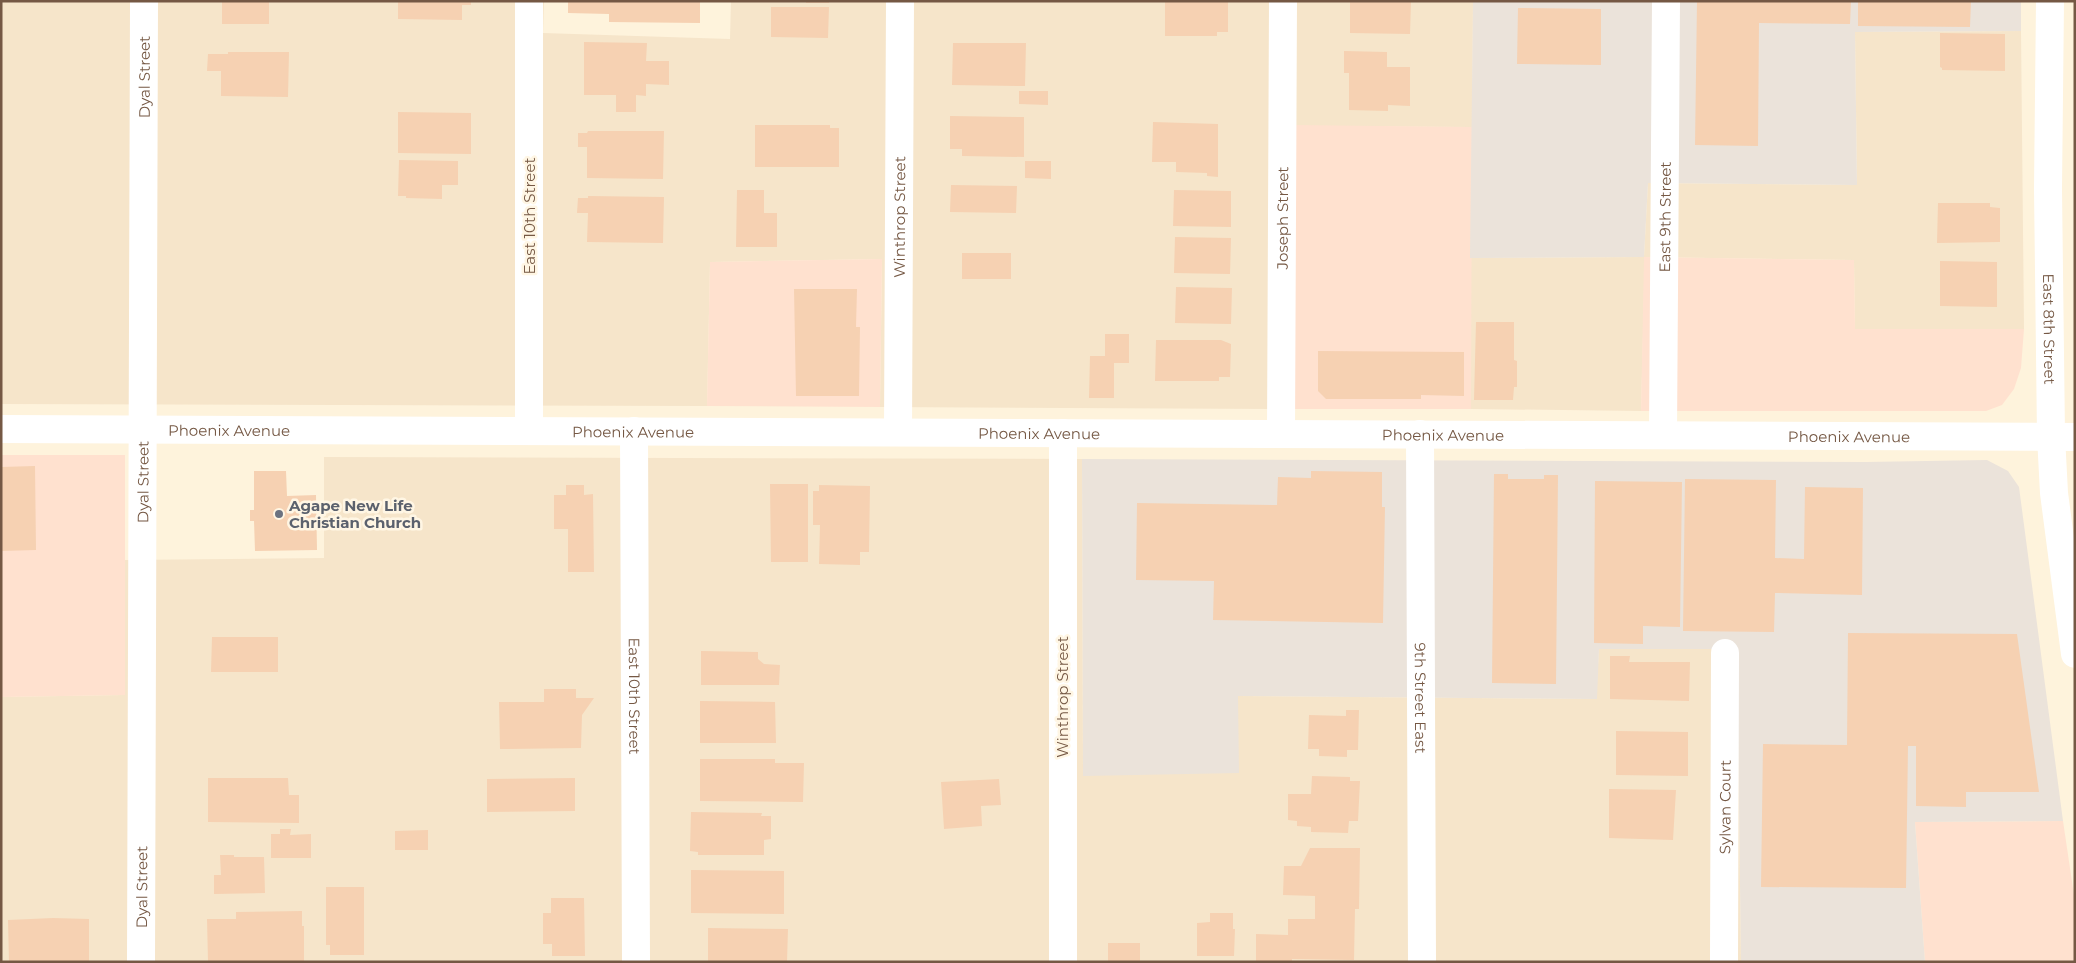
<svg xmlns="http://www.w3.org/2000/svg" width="2076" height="963" font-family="Montserrat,sans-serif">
	<rect width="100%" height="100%" fill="#fef3dc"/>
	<path fill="#f6e5ca" d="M 1,1 L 544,1 L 543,33 L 730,39 L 731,1 L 1473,1 L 1472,127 L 1291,126 L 1294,409 L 880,407 L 882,259 L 710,262 L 707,406 L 1,404 Z
		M 2021,31 L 2024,329 L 1855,329 L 1854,260 L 1645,257 L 1641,411 L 1471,409 L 1470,258 L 1644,257 L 1648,183 L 1857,185 L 1855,32 Z
		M 324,457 L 1082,459 L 1083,776 L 1237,696 L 1596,699 L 1599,649 L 1737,649 L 1741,962 L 1,962 L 1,697 L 124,695 L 125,560 L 324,558 Z"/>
	<path fill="#ffe1cf" d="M 1291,125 L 1472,127 L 1471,409 L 1294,409 Z
		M 1644,257 L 1854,260 L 1855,329 L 2024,329 L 2021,368 L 2014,389 L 2002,405 L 1986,411 L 1641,411 Z
		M 882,259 L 880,407 L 707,406 L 710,262 Z
		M 1,455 L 125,455 L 125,695 L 1,697 Z
		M 2063,821 L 2075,902 L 2075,962 L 1925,962 L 1915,822 Z"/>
	<path fill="#ebe3da" d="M 1473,1 L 2021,1 L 2021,31 L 1855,32 L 1857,185 L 1648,183 L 1644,257 L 1470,258 Z
		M 1082,459 L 1866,462 L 1987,460 L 2008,471 L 2019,487 L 2063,821 L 1915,822 L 1925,962 L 1741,962 L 1737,649 L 1599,649 L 1597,699 L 1238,696 L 1239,773 L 1083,776 Z"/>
	<path fill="#f6d1b2" d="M 222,1 L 269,1 L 269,24 L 222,24 Z
		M 398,1 L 471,1 L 471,5 L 462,5 L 462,20 L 398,19 Z
		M 568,1 L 700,1 L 700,23 L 609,22 L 609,14 L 568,13 Z
		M 806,1 L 829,1 L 829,3 L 806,3 Z
		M 1165,1 L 1228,1 L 1228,32 L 1217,32 L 1217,36 L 1165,36 Z
		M 1350,1 L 1411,1 L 1410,34 L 1350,33 Z
		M 1697,1 L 1851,1 L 1850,24 L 1759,23 L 1758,146 L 1695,145 Z
		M 1858,1 L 1971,1 L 1970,27 L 1858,26 Z
		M 771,7 L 829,7 L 828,38 L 771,37 Z
		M 1518,8 L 1601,9 L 1601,65 L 1517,64 Z
		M 1940,33 L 2005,34 L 2005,71 L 1942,70 L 1942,68 L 1940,67 Z
		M 584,42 L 647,43 L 646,61 L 669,61 L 669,85 L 646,84 L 646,96 L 636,95 L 636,112 L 616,112 L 616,95 L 584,95 Z
		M 953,43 L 1026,43 L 1025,86 L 952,85 Z
		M 1344,51 L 1387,52 L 1387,67 L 1410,67 L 1410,106 L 1388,105 L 1388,111 L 1349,110 L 1349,73 L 1344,73 Z
		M 228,52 L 289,52 L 288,97 L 221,96 L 221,71 L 207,71 L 208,54 L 228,54 Z
		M 1019,91 L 1048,91 L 1048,105 L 1019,104 Z
		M 398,112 L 471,113 L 471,154 L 398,153 Z
		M 950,116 L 1024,117 L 1024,157 L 962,156 L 962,149 L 950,149 Z
		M 1153,122 L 1218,124 L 1218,177 L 1207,176 L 1207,173 L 1176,172 L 1176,162 L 1152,162 Z
		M 755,125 L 830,125 L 830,128 L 839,128 L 839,167 L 755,167 Z
		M 588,131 L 664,131 L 663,179 L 587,178 L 587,147 L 578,147 L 578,133 L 587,133 Z
		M 399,160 L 458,161 L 458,185 L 442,185 L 442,199 L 406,198 L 406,196 L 398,196 Z
		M 1025,161 L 1051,161 L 1051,179 L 1025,178 Z
		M 951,185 L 1017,186 L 1016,213 L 950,212 Z
		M 737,190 L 764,190 L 764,213 L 777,213 L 777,247 L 736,247 Z
		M 1174,190 L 1231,191 L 1231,227 L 1173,226 Z
		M 588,196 L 664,197 L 663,243 L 587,242 L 588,213 L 577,213 L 578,198 L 588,198 Z
		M 1938,203 L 1990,203 L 1990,207 L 2000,208 L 2000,242 L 1937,243 Z
		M 1175,237 L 1231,238 L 1230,274 L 1174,273 Z
		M 962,253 L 1011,253 L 1011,279 L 962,279 Z
		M 1940,261 L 1997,262 L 1997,307 L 1940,306 Z
		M 1176,287 L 1232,288 L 1231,324 L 1175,323 Z
		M 794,289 L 857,289 L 856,327 L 860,327 L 859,396 L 796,396 Z
		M 1476,322 L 1514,322 L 1514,360 L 1517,361 L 1517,387 L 1514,387 L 1513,400 L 1474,400 Z
		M 1105,334 L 1129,334 L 1129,363 L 1114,363 L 1114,398 L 1089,398 L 1090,356 L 1105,356 Z
		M 1156,340 L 1221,340 L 1231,344 L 1230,377 L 1219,377 L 1219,381 L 1155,381 Z
		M 1318,351 L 1464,352 L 1464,396 L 1421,395 L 1421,399 L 1326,399 L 1318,391 Z
		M 35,466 L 36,550 L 1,551 L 1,467 Z
		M 254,471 L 286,471 L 287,496 L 316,495 L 317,550 L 255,551 L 254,521 L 250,521 L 250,510 L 254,510 Z
		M 1311,471 L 1382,472 L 1382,507 L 1385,507 L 1383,623 L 1213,620 L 1214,581 L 1136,580 L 1137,503 L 1277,505 L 1278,477 L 1311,478 Z
		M 1494,474 L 1508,474 L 1508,479 L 1544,479 L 1544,475 L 1558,475 L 1556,684 L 1492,683 Z
		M 1685,479 L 1776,480 L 1775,558 L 1804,559 L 1805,487 L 1863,488 L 1862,595 L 1775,593 L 1774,632 L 1683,631 Z
		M 1595,481 L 1682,482 L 1680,627 L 1643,626 L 1643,644 L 1594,643 Z
		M 770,484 L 808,484 L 808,562 L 771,562 Z
		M 566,485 L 584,485 L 584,495 L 593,494 L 594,572 L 568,572 L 568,529 L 554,529 L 554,495 L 566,495 Z
		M 819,485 L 870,486 L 869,552 L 860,552 L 860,565 L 819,564 L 820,525 L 813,525 L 813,491 L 819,491 Z
		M 1848,633 L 2017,634 L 2039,792 L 1966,792 L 1966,807 L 1916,806 L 1916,746 L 1908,746 L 1906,888 L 1761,887 L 1763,744 L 1847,745 Z
		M 212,637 L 278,637 L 278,672 L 211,672 Z
		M 701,651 L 758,652 L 758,659 L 764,664 L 780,665 L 779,685 L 701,685 Z
		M 1610,656 L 1630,656 L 1629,662 L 1690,662 L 1689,701 L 1610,699 Z
		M 544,689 L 576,689 L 576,698 L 594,698 L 582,715 L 581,748 L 500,749 L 499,702 L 544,702 Z
		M 700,701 L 775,702 L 776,743 L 700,743 Z
		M 1346,710 L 1359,710 L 1358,750 L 1347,750 L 1347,757 L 1319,756 L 1319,749 L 1308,749 L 1309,715 L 1346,716 Z
		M 1616,731 L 1688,732 L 1688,776 L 1616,775 Z
		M 700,759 L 775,759 L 775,763 L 804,763 L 803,802 L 700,801 Z
		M 1312,776 L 1350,777 L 1350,781 L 1360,781 L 1358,821 L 1349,821 L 1348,833 L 1311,832 L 1311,827 L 1297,826 L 1297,821 L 1288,820 L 1288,794 L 1311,794 Z
		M 208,778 L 288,778 L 289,795 L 299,795 L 299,823 L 208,822 Z
		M 575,778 L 575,811 L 487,812 L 487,779 Z
		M 999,779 L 1001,805 L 981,806 L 982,826 L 944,829 L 941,782 Z
		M 1609,789 L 1676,790 L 1673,840 L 1609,838 Z
		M 691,812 L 762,813 L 761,816 L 771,816 L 771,839 L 764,840 L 764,855 L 698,855 L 698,852 L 690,851 Z
		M 280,829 L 291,829 L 290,835 L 311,834 L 311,858 L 271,858 L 271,834 L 280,834 Z
		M 428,830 L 428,850 L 395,850 L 395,831 Z
		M 1310,848 L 1360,848 L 1359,909 L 1355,909 L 1354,960 L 1292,959 L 1292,962 L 1256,962 L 1256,934 L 1288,935 L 1288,919 L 1315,919 L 1315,896 L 1283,895 L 1284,866 L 1301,866 Z
		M 220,855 L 234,855 L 234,857 L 264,857 L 265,893 L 214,894 L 214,875 L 221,875 Z
		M 691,870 L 784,871 L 784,914 L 691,913 Z
		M 326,887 L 364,887 L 364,955 L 330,955 L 330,945 L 326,945 Z
		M 551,898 L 584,898 L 585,956 L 552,956 L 552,944 L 543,944 L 543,913 L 551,913 Z
		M 302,911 L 302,926 L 304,926 L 304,962 L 208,961 L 207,919 L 236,919 L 236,912 Z
		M 1210,913 L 1233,913 L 1233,929 L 1235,929 L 1234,956 L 1197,956 L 1197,923 L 1210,922 Z
		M 53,918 L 89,919 L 89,962 L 9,962 L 8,920 Z
		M 708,928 L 788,929 L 787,962 L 708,962 Z
		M 1108,943 L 1140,943 L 1140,962 L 1108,962 Z"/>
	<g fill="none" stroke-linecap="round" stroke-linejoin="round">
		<g stroke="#fff" stroke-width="28">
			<path id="s1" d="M 2050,1 L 2048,189 L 2051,436 L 2054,493 L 2075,654"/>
			<path id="s2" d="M 1,429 L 2075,437"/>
			<path d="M 529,431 L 529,1"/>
			<path id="s3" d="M 634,431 L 636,962"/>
			<path id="s4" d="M 898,432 L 900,1"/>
			<path d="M 1063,433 L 1063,962"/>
			<path id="s5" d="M 1281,434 L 1283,1"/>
			<path id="s6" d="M 1420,434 L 1422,962"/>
			<path id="s7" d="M 1663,435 L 1666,1"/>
			<path id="s8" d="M 141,962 L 144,1"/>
			<path id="s9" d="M 1724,962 L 1725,653"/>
		</g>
	</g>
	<circle fill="#6b7280" stroke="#fff6e4" stroke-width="2" cx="279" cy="514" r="5"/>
	<g text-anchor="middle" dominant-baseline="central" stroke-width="5" stroke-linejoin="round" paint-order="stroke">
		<g font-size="15" fill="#755844" stroke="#fff6e4">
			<text stroke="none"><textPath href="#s8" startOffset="885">Dyal Street</textPath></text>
			<text transform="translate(529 216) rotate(-90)">East 10th Street</text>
			<text stroke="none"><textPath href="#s4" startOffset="215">Winthrop Street</textPath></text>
			<text stroke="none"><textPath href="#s5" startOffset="216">Joseph Street</textPath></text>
			<text stroke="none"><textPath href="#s7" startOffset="218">East 9th Street</textPath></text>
			<text stroke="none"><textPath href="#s1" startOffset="328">East 8th Street</textPath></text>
			<text stroke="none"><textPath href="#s2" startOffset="228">Phoenix Avenue</textPath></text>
			<text stroke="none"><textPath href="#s2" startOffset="632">Phoenix Avenue</textPath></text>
			<text stroke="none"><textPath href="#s2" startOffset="1038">Phoenix Avenue</textPath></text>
			<text stroke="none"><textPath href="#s2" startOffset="1442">Phoenix Avenue</textPath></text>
			<text stroke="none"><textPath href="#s2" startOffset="1848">Phoenix Avenue</textPath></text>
			<text stroke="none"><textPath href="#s8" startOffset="480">Dyal Street</textPath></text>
			<text stroke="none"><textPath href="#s3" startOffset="265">East 10th Street</textPath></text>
			<text transform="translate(1062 697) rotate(-90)">Winthrop Street</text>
			<text stroke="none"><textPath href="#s6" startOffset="264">9th Street East</textPath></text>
			<text stroke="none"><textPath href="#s9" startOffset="155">Sylvan Court</textPath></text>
			<text stroke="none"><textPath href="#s8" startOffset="75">Dyal Street</textPath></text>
		</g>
		<g font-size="15" font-weight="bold" fill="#5b616d" stroke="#fff6e4" text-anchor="start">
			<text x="289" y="505">Agape New Life<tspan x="289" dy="17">Christian Church</tspan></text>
		</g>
	</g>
	<rect width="2076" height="963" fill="none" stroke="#755844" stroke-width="5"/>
</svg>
